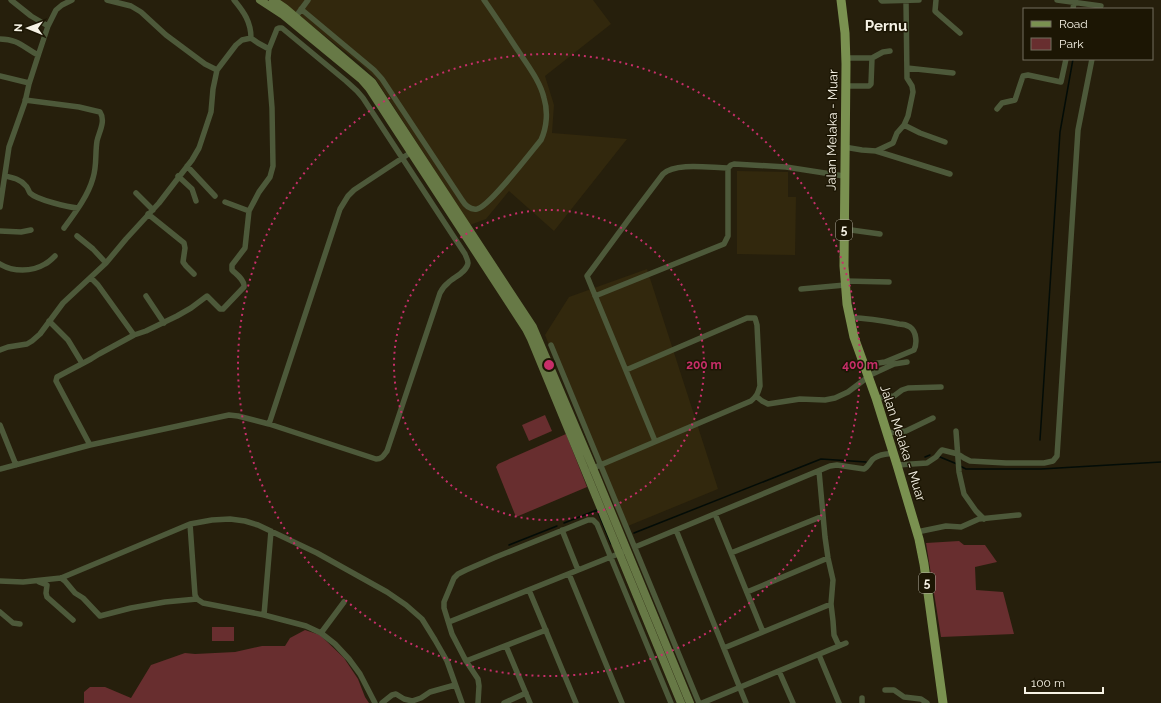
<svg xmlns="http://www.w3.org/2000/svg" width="1161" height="703" font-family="Raleway,sans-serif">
	<rect width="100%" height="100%" fill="#261f0c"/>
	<path fill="#32280d" d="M 279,0 L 593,0 L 611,24 L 545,76 L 554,105 L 552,133 L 627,139 L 554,231 L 509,191 L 486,219 L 470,225 L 375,78 L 362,65 Z
		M 737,171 L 788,172 L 788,197 L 796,197 L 795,255 L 737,254 Z
		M 647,269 L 718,489 L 623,528 L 545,335 L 569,297 Z"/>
	<path fill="#682e2f" d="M 545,415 L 552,431 L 529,441 L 522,425 Z
		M 566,434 L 587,487 L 516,517 L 496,467 L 498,464 Z
		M 959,541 L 964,545 L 985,545 L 997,562 L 975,567 L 976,590 L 1003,592 L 1014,634 L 941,637 L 926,543 Z
		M 212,627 L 234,627 L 234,641 L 212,641 Z
		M 305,630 L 320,635 L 344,658 L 358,679 L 365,697 L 369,703 L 84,703 L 84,692 L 90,687 L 105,687 L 131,698 L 151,665 L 185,653 L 195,654 L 235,652 L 262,646 L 285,646 L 290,638 Z"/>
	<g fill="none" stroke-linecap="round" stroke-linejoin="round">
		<path stroke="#030c07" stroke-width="1.5" d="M 1040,440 L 1060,132 L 1073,59
			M 925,457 L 930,455
			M 940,457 L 957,464
			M 960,466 L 966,469 L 1041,469 L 1161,462
			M 564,523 L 597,510 L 611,544
			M 634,533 L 821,459 L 866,462
			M 509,545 L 557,526"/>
		<path stroke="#4d593a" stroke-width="5.5" d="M 11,0 L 31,16 L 48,26
			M 107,0 L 131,6 L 141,12 L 166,35 L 205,64 L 217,70
			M 234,0 C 244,12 251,22 251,38
			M 881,0 L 882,1 L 919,0
			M 936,0 L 935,11 L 937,13 L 960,33
			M 1057,0 L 1101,6
			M 301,9 L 374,70 L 382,79 L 462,200 C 465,205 470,210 477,209 C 489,207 531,152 541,140 C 547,127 548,111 544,98 C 540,81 528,66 519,52 C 507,34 496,17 484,0
			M 1073,9 L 1074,2
			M 294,19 L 308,0
			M 251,38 L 258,43 L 269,49
			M 0,39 C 18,39 23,47 38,55
			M 872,58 L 883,52 L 890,51
			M 907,68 L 953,73
			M 0,76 L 29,83
			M 845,86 L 869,86 L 871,84 L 872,58 L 846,58
			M 25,100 L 79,107 L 100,112 C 106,121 99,132 97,141 C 95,153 97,166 93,178 C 88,196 75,213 64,228
			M 997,109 L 1002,103 L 1015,100 L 1023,76 L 1028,75 L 1061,82 L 1066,59
			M 904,125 L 920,133 L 945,142
			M 844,147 L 862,150 L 876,151 L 893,143 L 897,133 L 904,125 L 908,116 L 913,92 L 912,86 L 907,78 L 906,1
			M 876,151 L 950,174
			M 187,166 L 215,196
			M 5,176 C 13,178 20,179 25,185 C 28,187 28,190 30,193 C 37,200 68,207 78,208
			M 178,176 L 192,189 L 196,201
			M 136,193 L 153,210
			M 225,202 L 249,211
			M 0,207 L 9,147 L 25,102 L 29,84 L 39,53 L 48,26 L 56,10 L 62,5 L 72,0
			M 148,214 L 184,243 L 185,248 L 183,262 L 186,266 L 194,274
			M 844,229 L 880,234
			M 0,231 L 21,232 L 31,230
			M 77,236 L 93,249 L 106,263
			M 0,264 C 13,272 32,272 45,264 C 49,262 52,259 55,256
			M 91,278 L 98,285 L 134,335
			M 845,281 L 889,282
			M 801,289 L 845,285
			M 146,296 L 164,323
			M 595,296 L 724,244 L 728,236 L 728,168
			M 849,317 C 866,319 882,320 899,324 C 903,324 907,325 910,327 C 917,332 917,344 914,350 L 885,362 L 864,365
			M 49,321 L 68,340 L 82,363
			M 551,345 L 699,703
			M 0,350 L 8,347 L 27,344 L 32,341 L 40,334 L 63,303 L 106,263 L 126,239 L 159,203 L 192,160 L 199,148 L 211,112 L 213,89 L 217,70 L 236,45 L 242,40 L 251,38
			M 868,376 L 894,364 L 907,362
			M 756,396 L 762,401 L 768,404 L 800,399 L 825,400 L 835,398 L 848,392 L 868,377
			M 876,398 L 894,396 L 902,390 L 908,388 L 941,387
			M 269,424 L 340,209 L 348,196 L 354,190 L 413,151
			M 0,425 L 16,465
			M 956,431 L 959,472 L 964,494 L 976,511 L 984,519
			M 887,433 L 906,431 L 933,418
			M 655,441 L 587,276 L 593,268 L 629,219 L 663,174 C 676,162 711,168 728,168 L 731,165 L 734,164 L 786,167 L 844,176
			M 897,465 L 927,463 L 936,457 L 940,452 L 942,450 L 958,454 L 964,458 L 970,461 L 1006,463 L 1044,463 L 1053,461 L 1057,456 L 1078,130 L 1092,59
			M 0,469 L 90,445 L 229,415 L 238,416 L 269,424 L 376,459 C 382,459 384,455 387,451 L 440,293 C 442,289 444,286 448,283 C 454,277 467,272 468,263 C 468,260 466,257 465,254 L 363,98 L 357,91 L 346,81 L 282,28 L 279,28 L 277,29 L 269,49 L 268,58 L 272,108 L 273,166 L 270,177 L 259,192 L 249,211 L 245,248 L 232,265 L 232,270 C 237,275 245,280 244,287 L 223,309 L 220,309 L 207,296 L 191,308 L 177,316 L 146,331 L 134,335 L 99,354 L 91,359 L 57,377 L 56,381 L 90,445
			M 591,469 L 751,401 C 757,396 758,393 760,386 L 757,325 L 755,318 L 747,318 L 626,370
			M 819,471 L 825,537 L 828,558 L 833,580 L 831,604 L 833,621 L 834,635 L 839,646
			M 715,514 L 763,632
			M 190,524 L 195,595 L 197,599
			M 562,530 L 578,570
			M 676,530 L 746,703
			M 917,532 L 946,526 L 961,527 L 979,519 L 1019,515
			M 635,547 L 830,466 L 837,465 L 864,469 C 868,467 870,462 873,459 C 879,454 886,454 894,453
			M 731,553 L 823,516
			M 569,574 L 622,703
			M 61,578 L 65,581 L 75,593 L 83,598 L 100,616 L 131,608 L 165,602 L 197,599 L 203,603 L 264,615 L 306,626 L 321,633 L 335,644 L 349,659 L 360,674 L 375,703
			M 0,581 L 23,582 L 61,578 L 109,558 L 190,524 L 212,520 L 230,519 L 245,521 L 258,525 L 317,553 L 387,592 L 406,605 L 422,619 L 435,640 L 447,661 L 462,703
			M 39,582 L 47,585 L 46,593 L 47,597 L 73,620
			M 529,590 L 576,703
			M 747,592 L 828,558
			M 0,612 L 13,623 L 20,624
			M 264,615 L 271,531
			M 449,622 L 623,552
			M 321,633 L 344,602
			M 506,646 L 530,703
			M 724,648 L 831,604
			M 819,655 L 839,703
			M 466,661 L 546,630
			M 779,671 L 793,703
			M 885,690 L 894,690 L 904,697 L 921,699 L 927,703
			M 382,703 L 392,695 L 396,694 L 404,699 L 412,701 L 421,698 L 430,692 L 455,685
			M 478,703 L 479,686 L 478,679 L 466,661 L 452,634 L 444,608 L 444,602 L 454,578 L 458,574 L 466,570 L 496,557 L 588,520 L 593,520 L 597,524 L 671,703
			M 504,703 L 526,693
			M 702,703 L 846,643
			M 862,703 L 862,698"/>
		<path stroke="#677946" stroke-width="8" d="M 260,0 L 283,15 L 362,80 L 369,88 L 526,329 L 531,339 L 681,703
			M 273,0 L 285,8 L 372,82 L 533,327 L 593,468 L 690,703"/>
		<path stroke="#7a9150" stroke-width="9" d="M 841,0 L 845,33 L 846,64 L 844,266 L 847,304 L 854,337 L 876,398 L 897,465 L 919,539 L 924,564 L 943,703"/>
	</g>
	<g fill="none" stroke="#c72e69" stroke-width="2" stroke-dasharray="2 4">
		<circle cx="549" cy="365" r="155"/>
		<circle cx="549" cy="365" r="311"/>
	</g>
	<g text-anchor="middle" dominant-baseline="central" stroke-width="3" stroke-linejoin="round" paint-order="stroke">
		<g fill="#1c1604" stroke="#b5b0a2" stroke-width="1">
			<rect x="836" y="220" width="16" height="20" rx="3"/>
			<rect x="919" y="573" width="16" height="20" rx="3"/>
		</g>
		<g font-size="12" font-weight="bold" fill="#f6f2e5">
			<text x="844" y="230">5</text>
			<text x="927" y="583">5</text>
		</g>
		<g font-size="13" fill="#f6f2e5" stroke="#1c1604">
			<text transform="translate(832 130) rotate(-89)">Jalan Melaka - Muar</text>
			<text transform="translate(903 443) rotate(72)">Jalan Melaka - Muar</text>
		</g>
		<g font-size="15" font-weight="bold" fill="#f6f2e5" stroke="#1c1604">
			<text x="886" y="26">Pernu</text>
		</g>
	</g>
	<circle cx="549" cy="365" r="6" fill="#c72e69" stroke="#1c1604" stroke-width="2"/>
	<g font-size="12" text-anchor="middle" font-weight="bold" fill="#c72e69" stroke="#1c1604" stroke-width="3" stroke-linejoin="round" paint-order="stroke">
		<text x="704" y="369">200 m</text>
		<text x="860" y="369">400 m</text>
	</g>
	<rect x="1023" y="8" width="130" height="52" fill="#1c1604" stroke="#736e5e"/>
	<rect x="1031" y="21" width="20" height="6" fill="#7a9150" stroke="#736e5e"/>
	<text x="1059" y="28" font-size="12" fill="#f6f2e5">Road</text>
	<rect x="1031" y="38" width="20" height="12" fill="#682e2f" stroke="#736e5e"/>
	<text x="1059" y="48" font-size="12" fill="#f6f2e5">Park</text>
	<g transform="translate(28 28) rotate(271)" stroke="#1c1604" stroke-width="3" paint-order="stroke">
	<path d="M0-3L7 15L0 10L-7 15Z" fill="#f6f2e5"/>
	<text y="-6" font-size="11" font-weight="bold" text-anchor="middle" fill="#f6f2e5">N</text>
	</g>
	<path d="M1025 687v6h78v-6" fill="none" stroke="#f6f2e5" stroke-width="2"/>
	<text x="1031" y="687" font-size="12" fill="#f6f2e5" stroke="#1c1604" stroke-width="3" paint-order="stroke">100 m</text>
</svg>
